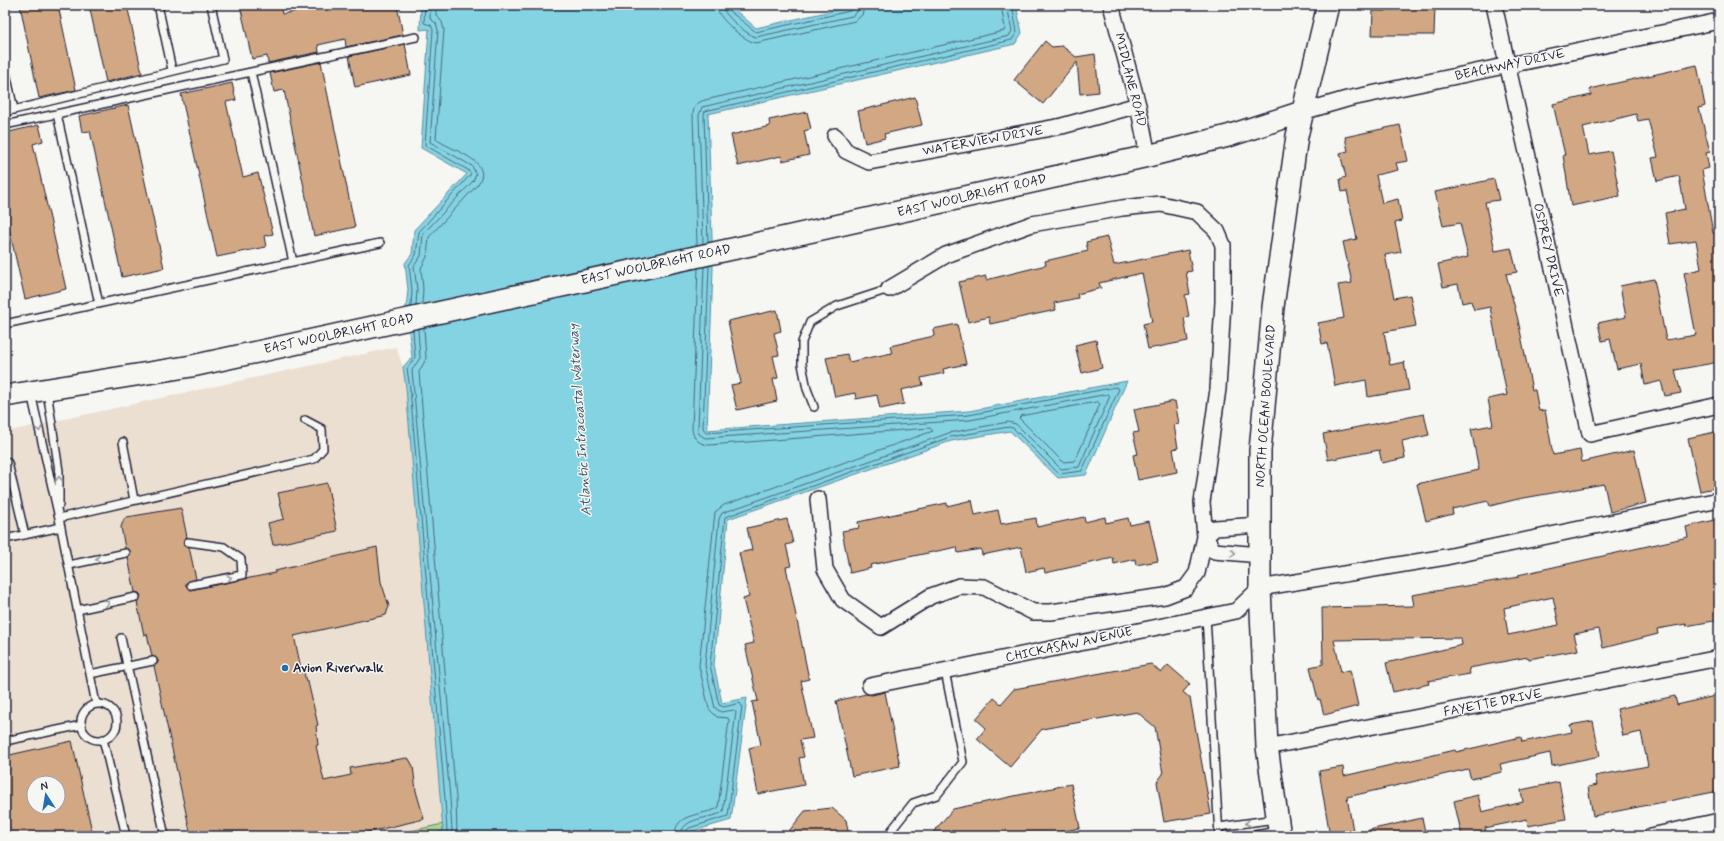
<svg xmlns="http://www.w3.org/2000/svg" width="1724" height="841" font-family="Mynerve,sans-serif">
	<rect width="100%" height="100%" fill="#f6f6f2"/>
	<filter id="ink" filterUnits="userSpaceOnUse"><feTurbulence type="fractalNoise" baseFrequency=".025" numOctaves="2"/><feDisplacementMap in="SourceGraphic" scale="8" xChannelSelector="R" yChannelSelector="G"/><feConvolveMatrix kernelMatrix="1 2 1 2 8 2 1 2 1" color-interpolation-filters="sRGB"/></filter>
	<g filter="url(#ink)">
		<path fill="#ebdfd1" fill-rule="evenodd" d="M 396,347 L 403,367 L 406,388 L 443,824 L 387,836 L 5,836 L 5,432 ZM 34,783 L 58,783 L 58,807 L 34,807 Z"/>
		<path fill="#abd796" stroke="#667c68" d="M 443,824 L 443,831 L 428,836 L 387,836 Z"/>
		<path fill="#84d3e2" stroke="#5d8c9f" d="M 421,5 L 729,5 L 756,28 L 858,5 L 1016,5 L 1022,33 L 1015,44 L 708,114 L 713,269 L 707,430 L 969,411 L 1127,381 L 1086,475 L 1058,478 L 1010,431 L 951,441 L 728,519 L 714,665 L 722,703 L 747,698 L 731,820 L 690,832 L 690,836 L 428,836 L 443,831 L 406,388 L 403,367 L 412,357 L 406,308 L 408,290 L 405,263 L 412,254 L 414,230 L 467,174 L 421,148 L 429,29 L 420,30 Z"/>
		<g fill="none" stroke-linecap="round" stroke-linejoin="round">
			<path stroke="#49697e" stroke-width="1" d="M 716,5 C 716,17 744,41 756,43 L 855,21 L 862,15 L 865,5
				M 722,5 C 722,14 747,35 756,37 L 852,16 L 857,12 L 859,5
				M 727,5 L 728,10 L 756,32 L 850,11 L 854,5
				M 708,242 L 704,115 L 705,111 L 1012,40 L 1017,32 L 1012,5
				M 703,244 L 699,115 L 702,107 L 1009,36 L 1012,31 L 1007,5
				M 697,245 L 693,115 C 693,107 697,102 705,100 L 1004,31 L 1005,28 L 1001,5
				M 422,304 L 423,289 L 421,268 L 427,257 L 429,237 L 478,184 C 495,160 449,150 436,139 L 444,30 L 442,22 L 436,15 L 436,5
				M 416,306 L 417,289 L 414,266 L 421,256 L 423,234 L 473,181 L 476,174 L 472,166 L 430,142 L 438,30 L 436,23 L 430,19 L 430,5
				M 411,307 L 412,290 L 409,265 L 416,255 L 419,232 L 471,174 L 468,170 L 425,145 L 433,30 L 431,25 L 424,23 L 425,5
				M 424,328 L 426,359 L 419,372 L 456,798 L 457,836
				M 418,329 L 420,358 L 412,370 L 450,798 L 452,830 L 451,836
				M 413,330 L 415,357 L 407,369 L 410,388 L 445,799 L 447,831 L 445,835 L 441,836
				M 1098,402 L 1100,404 L 1075,461 L 1063,462 L 1019,418 L 1021,416 Z
				M 675,836 C 674,812 703,816 718,808 L 729,720 L 728,718 L 717,717 L 709,709 L 699,666 L 715,512 L 724,505 L 933,431 L 930,428 L 709,445 C 699,444 693,439 692,429 L 698,268
				M 681,836 C 680,817 711,819 723,812 L 736,712 L 734,710 L 721,712 L 715,708 L 705,665 L 719,519 L 722,513 L 949,433 L 1008,422 L 1016,424 L 1061,469 L 1079,467 L 1110,396 L 1108,394 L 970,420 L 705,438 L 699,434 L 698,429 L 704,267
				M 686,836 L 686,831 L 689,828 L 728,816 L 742,706 L 740,703 L 724,707 L 719,705 L 710,665 L 725,517 L 950,437 L 1009,427 L 1013,428 L 1059,474 L 1082,471 L 1119,389 L 1116,387 L 969,415 L 706,433 L 703,428 L 709,266"/>
		</g>
		<path fill="#d1a883" stroke="#22223b" fill-rule="evenodd" d="M 20,5 L 58,5 L 76,90 L 39,98 Z
			M 89,5 L 127,5 L 142,73 L 106,82 Z
			M 240,5 L 280,5 L 282,14 L 325,5 L 397,5 L 403,35 L 346,47 L 345,39 L 318,45 L 319,52 L 268,63 L 267,56 L 252,59 Z
			M 1386,5 L 1435,5 L 1434,35 L 1372,35 L 1373,11 L 1386,11 Z
			M 1045,41 L 1052,47 L 1062,46 L 1076,57 L 1095,54 L 1099,92 L 1080,94 L 1077,62 L 1043,104 L 1014,80 Z
			M 405,44 L 411,75 L 355,87 L 349,56 Z
			M 321,62 L 355,227 L 314,236 L 284,90 L 274,92 L 270,73 Z
			M 1697,65 L 1705,106 L 1699,108 L 1710,152 L 1706,153 L 1709,168 L 1702,170 L 1713,233 L 1719,232 L 1719,362 L 1675,370 L 1681,393 L 1665,396 L 1661,381 L 1645,385 L 1641,364 L 1617,369 L 1610,339 L 1602,341 L 1598,323 L 1626,317 L 1620,286 L 1654,279 L 1666,340 L 1696,335 L 1684,273 L 1701,269 L 1696,240 L 1670,244 L 1665,213 L 1685,209 L 1679,176 L 1657,181 L 1652,158 L 1658,157 L 1648,119 L 1638,121 L 1636,114 L 1583,127 L 1589,155 L 1611,151 L 1620,196 L 1571,206 L 1563,155 L 1565,155 L 1553,104 L 1591,95 L 1590,89 Z
			M 232,83 L 236,100 L 226,102 L 243,177 L 258,173 L 273,234 L 264,236 L 266,247 L 217,257 L 181,94 Z
			M 915,97 L 922,125 L 884,134 L 885,138 L 865,143 L 858,111 Z
			M 128,105 L 164,268 L 122,277 L 90,131 L 82,132 L 79,116 Z
			M 807,112 L 811,129 L 804,131 L 809,155 L 782,161 L 781,156 L 738,166 L 731,135 L 770,126 L 769,120 Z
			M 39,125 L 43,141 L 33,144 L 66,289 L 25,299 L 5,211 L 5,133 Z
			M 1400,125 L 1408,161 L 1396,163 L 1398,170 L 1376,175 L 1382,203 L 1398,199 L 1402,221 L 1395,223 L 1401,252 L 1385,255 L 1394,298 L 1410,295 L 1416,326 L 1384,332 L 1390,365 L 1404,362 L 1409,390 L 1368,397 L 1366,380 L 1335,386 L 1327,343 L 1322,344 L 1318,323 L 1344,318 L 1338,285 L 1352,283 L 1343,242 L 1357,239 L 1347,191 L 1342,192 L 1340,179 L 1346,177 L 1340,153 L 1348,151 L 1345,137 Z
			M 1494,179 L 1499,200 L 1485,202 L 1495,251 L 1511,248 L 1517,272 L 1506,274 L 1518,320 L 1532,390 L 1535,390 L 1539,411 L 1545,410 L 1553,455 L 1580,450 L 1582,462 L 1634,450 L 1646,503 L 1610,512 L 1604,484 L 1518,499 L 1490,506 L 1488,501 L 1452,509 L 1453,514 L 1426,521 L 1417,484 L 1479,470 L 1471,429 L 1493,425 L 1488,399 L 1507,395 L 1490,307 L 1474,310 L 1471,301 L 1462,303 L 1458,284 L 1443,287 L 1438,264 L 1468,257 L 1460,223 L 1443,226 L 1435,192 Z
			M 1107,237 L 1114,265 L 1188,250 L 1192,271 L 1186,272 L 1190,294 L 1185,295 L 1189,317 L 1184,318 L 1188,341 L 1148,349 L 1143,324 L 1152,322 L 1142,273 L 1099,283 L 1101,288 L 1077,294 L 1078,298 L 1054,303 L 1056,310 L 990,324 L 989,317 L 968,322 L 959,282 L 986,276 L 986,280 L 1046,265 L 1045,261 L 1088,251 L 1086,242 Z
			M 777,310 L 781,331 L 774,333 L 779,355 L 773,356 L 778,378 L 773,379 L 777,401 L 737,410 L 731,385 L 741,383 L 728,321 Z
			M 957,324 L 966,364 L 943,369 L 944,373 L 921,378 L 923,385 L 901,390 L 904,404 L 880,409 L 877,395 L 856,399 L 855,393 L 835,397 L 826,358 L 847,354 L 849,362 L 892,353 L 890,346 L 934,336 L 933,329 Z
			M 1096,340 L 1102,368 L 1082,373 L 1075,345 Z
			M 1175,401 L 1179,424 L 1174,425 L 1178,448 L 1173,449 L 1177,472 L 1138,480 L 1133,455 L 1138,454 L 1133,433 L 1139,432 L 1134,409 Z
			M 1424,414 L 1429,435 L 1402,441 L 1405,458 L 1382,463 L 1379,450 L 1328,460 L 1323,434 Z
			M 1719,431 L 1719,487 L 1700,491 L 1688,438 Z
			M 327,483 L 337,531 L 273,545 L 268,523 L 284,519 L 278,493 Z
			M 972,500 L 975,515 L 998,510 L 1001,524 L 1036,518 L 1037,527 L 1084,517 L 1085,522 L 1105,517 L 1106,523 L 1128,518 L 1130,525 L 1149,521 L 1158,561 L 1136,565 L 1135,559 L 1114,564 L 1113,558 L 1045,573 L 1044,568 L 1026,572 L 1021,547 L 982,555 L 981,549 L 958,553 L 957,547 L 870,565 L 871,568 L 850,573 L 842,531 L 859,528 L 858,522 L 947,503 L 947,506 Z
			M 181,508 L 187,537 L 184,539 L 183,544 L 189,547 L 196,579 L 186,583 L 186,586 L 190,590 L 275,573 L 275,571 L 377,547 L 381,582 L 389,606 L 386,615 L 294,636 L 296,645 L 302,673 L 304,672 L 306,682 L 308,682 L 318,725 L 316,726 L 318,745 L 316,746 L 324,781 L 351,775 L 350,768 L 406,758 L 409,759 L 413,766 L 416,791 L 424,819 L 352,836 L 191,836 L 154,666 L 158,663 L 158,660 L 152,656 L 147,634 L 144,635 L 137,602 L 141,596 L 139,593 L 135,592 L 128,558 L 131,552 L 125,548 L 121,527 L 124,519 L 127,517 Z
			M 787,519 L 793,543 L 786,545 L 791,566 L 786,567 L 809,679 L 801,681 L 813,738 L 800,740 L 804,757 L 799,758 L 804,785 L 758,794 L 749,748 L 761,745 L 752,702 L 758,701 L 745,645 L 754,643 L 743,599 L 749,597 L 739,553 L 752,550 L 747,528 Z
			M 1719,519 L 1719,620 L 1686,626 L 1686,624 L 1657,629 L 1658,634 L 1603,648 L 1599,629 L 1574,634 L 1578,650 L 1529,659 L 1528,657 L 1469,668 L 1470,674 L 1428,681 L 1429,684 L 1393,692 L 1386,663 L 1462,645 L 1461,638 L 1334,640 L 1341,672 L 1350,670 L 1358,706 L 1324,715 L 1320,699 L 1318,700 L 1310,667 L 1323,664 L 1322,608 L 1414,606 L 1412,595 L 1519,577 L 1518,575 L 1688,537 L 1686,527 ZM 1553,597 L 1559,625 L 1508,635 L 1504,608 Z
			M 1151,664 L 1161,673 L 1168,665 L 1190,684 L 1183,692 L 1190,698 L 1211,814 L 1164,822 L 1157,782 L 1163,774 L 1155,727 L 1137,712 L 1042,729 L 1010,767 L 977,739 L 986,728 L 976,719 L 994,698 L 1001,704 L 1014,689 Z
			M 885,692 L 900,766 L 852,776 L 836,701 L 866,694 L 872,695 Z
			M 1719,695 L 1719,791 L 1593,816 L 1588,787 L 1597,785 L 1595,776 L 1648,766 L 1641,732 L 1623,736 L 1617,709 L 1675,696 L 1677,705 Z
			M 1593,721 L 1600,756 L 1552,766 L 1550,753 L 1500,764 L 1502,772 L 1471,779 L 1468,769 L 1347,797 L 1354,836 L 1330,836 L 1319,771 L 1343,767 L 1344,776 L 1455,750 L 1456,752 L 1521,737 L 1522,742 L 1572,732 L 1570,725 Z
			M 72,741 L 93,836 L 5,836 L 5,756 ZM 34,783 L 58,783 L 58,807 L 34,807 Z
			M 1559,782 L 1566,819 L 1528,826 L 1527,819 L 1485,828 L 1487,836 L 1462,836 L 1454,801 L 1478,795 L 1482,812 L 1523,802 L 1521,790 Z
			M 1071,784 L 1080,828 L 1040,836 L 930,836 L 953,809 Z
			M 832,808 L 846,820 L 849,836 L 785,836 L 805,811 Z
			M 1422,818 L 1426,836 L 1370,836 L 1369,830 Z"/>
		<g fill="none" stroke-linecap="round" stroke-linejoin="round">
			<g stroke="#22223b" stroke-width="10">
				<path id="service" d="M 158,5 L 172,70
					M 5,68 L 14,110
					M 251,72 L 416,37
					M 5,112 L 223,59 L 211,5
					M 57,114 L 99,304
					M 5,125 L 251,72 L 293,262
					M 5,324 L 380,243
					M 47,391 L 59,471 L 59,505
					M 31,393 L 59,518 L 96,704
					M 814,407 L 807,389 L 802,364 L 802,342 L 810,322 L 837,306 L 889,289
					M 123,442 L 134,500
					M 5,461 L 8,463 L 25,535
					M 59,518 L 314,459 L 323,449 L 322,429 L 305,420
					M 5,539 L 61,527
					M 188,542 L 224,547 L 241,559 L 242,575 L 191,585
					M 69,565 L 126,553
					M 77,610 L 136,597
					M 1206,617 L 1219,836
					M 121,638 L 165,836
					M 90,674 L 153,661
					M81 722a18 18 0 1 1 36 0a18 18 0 1 1-36 0Z
					M 103,739 L 126,836
					M 5,741 L 82,725
					M 1219,827 L 1275,819
					M 887,836 L 913,803 L 937,795 L 963,762 L 945,671
					M 1249,836 L 1278,831"/>
			</g>
			<g stroke="#22223b" stroke-width="18">
				<path id="minor" d="M 1111,5 L 1138,105 L 1148,156
					M 1494,5 L 1590,434 L 1719,405
					M 1302,112 L 1347,99 L 1719,21
					M 835,136 L 846,151 L 869,162 L 1062,126 L 1138,105
					M 818,499 L 825,569 L 843,600 L 881,627 L 931,596 L 959,586 L 984,587 L 1033,612 L 1051,612 L 1165,596 L 1186,588 L 1197,573 L 1205,537 L 1202,502 L 1218,389 L 1223,302 L 1223,245 L 1217,231 L 1197,212 L 1161,204 L 1122,208 L 1032,224 L 946,255 L 889,289
					M 1260,525 L 1215,528 L 1205,537 L 1214,551 L 1260,555
					M 870,686 L 1236,611 L 1260,588 L 1446,557 L 1719,500
					M 1267,747 L 1719,658
					M 1651,836 L 1719,821"/>
			</g>
			<g stroke="#22223b" stroke-width="24">
				<path id="secondary" d="M 5,396 L 192,366 L 746,246 L 1148,156 L 1228,136 L 1302,112
					M 1280,836 L 1267,747 L 1260,588 L 1260,451 L 1273,307 L 1297,136 L 1328,5"/>
			</g>
			<use href="#service" stroke="#f6f6f2" stroke-width="7"/>
			<use href="#minor" stroke="#f6f6f2" stroke-width="15"/>
			<use href="#secondary" stroke="#f6f6f2" stroke-width="21"/>
		</g>
		<defs><path id="oneway-chevron" d="M-2-3.5L2.5 0L-2 3.5" fill="none" stroke-width="1.6" stroke-linecap="round" stroke-linejoin="round"/></defs>
		<g stroke="#9797a0">
			<use href="#oneway-chevron" transform="translate(39 429) rotate(78)"/>
			<use href="#oneway-chevron" transform="translate(59 479) rotate(-90)"/>
			<use href="#oneway-chevron" transform="translate(1233 553) rotate(4)"/>
			<use href="#oneway-chevron" transform="translate(98 559) rotate(168)"/>
			<use href="#oneway-chevron" transform="translate(229 578) rotate(-11)"/>
			<use href="#oneway-chevron" transform="translate(107 603) rotate(-12)"/>
			<use href="#oneway-chevron" transform="translate(1248 823) rotate(172)"/>
		</g>
	</g>
	<circle fill="#1f6fb2" stroke="#f6f6f2" stroke-width="1.5" cx="285" cy="668" r="4"/>
	<g text-anchor="middle" dominant-baseline="central" stroke-width="3" stroke-linejoin="round" paint-order="stroke">
		<g font-size="13" fill="#22223b" stroke="#f6f6f2">
			<text transform="translate(1510 65) rotate(-12)">BEACHWAY DRIVE</text>
			<text transform="translate(1130 80) rotate(76)">MIDLANE ROAD</text>
			<text transform="translate(983 141) rotate(-10)">WATERVIEW DRIVE</text>
			<text transform="translate(972 196) rotate(-13)">EAST WOOLBRIGHT ROAD</text>
			<text transform="translate(1548 250) rotate(77)">OSPREY DRIVE</text>
			<text transform="translate(656 265) rotate(-12)">EAST WOOLBRIGHT ROAD</text>
			<text transform="translate(339 334) rotate(-12)">EAST WOOLBRIGHT ROAD</text>
			<text transform="translate(1266 406) rotate(-86)">NORTH OCEAN BOULEVARD</text>
			<text transform="translate(1069 645) rotate(-12)">CHICKASAW AVENUE</text>
			<text transform="translate(1493 703) rotate(-11)">FAYETTE DRIVE</text>
		</g>
		<g font-size="13" font-weight="bold" fill="#22223b" stroke="#f6f6f2" text-anchor="start">
			<text x="293" y="668">Avion Riverwalk</text>
		</g>
		<g font-size="14" font-style="italic" fill="#3f576d" stroke="#f6f6f2">
			<text transform="translate(580 420) rotate(-94)">Atlantic Intracoastal Waterway</text>
		</g>
	</g>
	<rect width="1724" height="841" fill="none" stroke="#f6f6f2" stroke-width="20"/>
	<rect x="10" y="10" width="1704" height="821" fill="none" stroke="#22223b" stroke-width="1.5" filter="url(#ink)"/>
	<g transform="translate(46 795) rotate(348)"><circle r="19" fill="#f6f6f2" stroke="#a1a1a9"/>
	<path d="M0-3L7 15L0 10L-7 15Z" fill="#1f6fb2"/>
	<text y="-6" font-size="11" font-weight="bold" text-anchor="middle" fill="#22223b">N</text>
	</g>
</svg>
